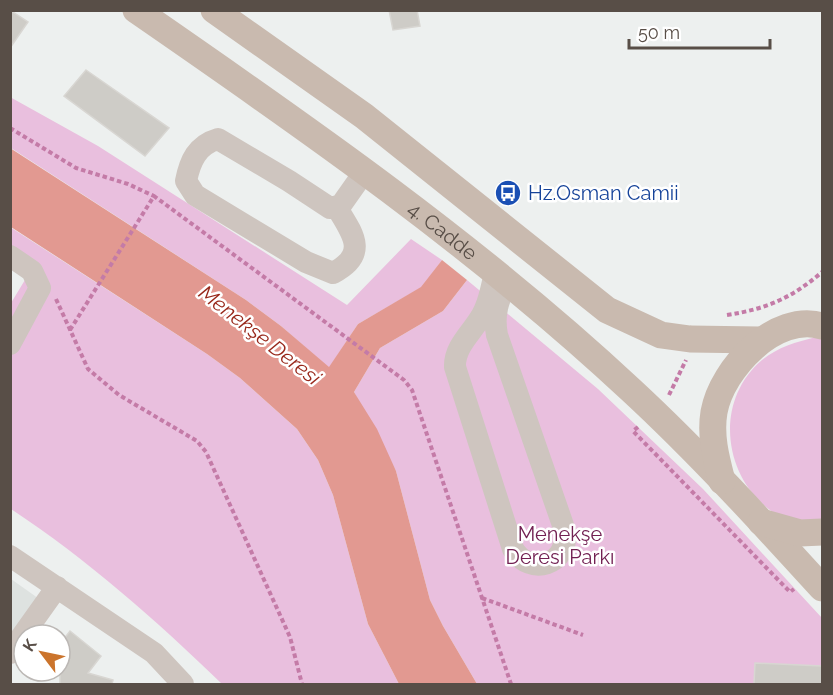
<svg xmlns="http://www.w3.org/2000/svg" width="833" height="695" font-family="Raleway,sans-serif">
	<rect width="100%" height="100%" fill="#edf0ef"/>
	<path fill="#dee2e0" d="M 11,579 L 42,601 L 11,646 Z"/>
	<path fill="#e9bfde" d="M 10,97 L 98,146 L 347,305 L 411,239 L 442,260 L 422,287 L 358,324 L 329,368 L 281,326 L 246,300 L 11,148 Z
		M 10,227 L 207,354 L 240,378 L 297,429 L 318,460 L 333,495 L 368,624 L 399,684 L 222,684 C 156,620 88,560 11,509 L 11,303 L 31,270 L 11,256 Z
		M 467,280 L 598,389 L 703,489 L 822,618 L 822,684 L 477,684 L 443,626 L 430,600 L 396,471 L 354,392 L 380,348 L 443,311 Z
		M 816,337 L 822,338 L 822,528 C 812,527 800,526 791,522 C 727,496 707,407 762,360 C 778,347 796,342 816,337 Z"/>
	<path fill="#e29991" d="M 10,148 L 246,300 L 281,326 L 329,367 L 358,324 L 421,287 L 442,260 L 467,280 L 443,311 L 380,348 L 354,392 L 377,429 L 396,471 L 430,600 L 443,626 L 477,684 L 399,684 L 368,624 L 333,495 L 318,460 L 297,429 L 240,378 L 207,354 L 11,227 Z"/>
	<path fill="#ceccc7" stroke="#d8d6d2" stroke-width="1.5" d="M 10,10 L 28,22 L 10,48 Z
		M 389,10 L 417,10 L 420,26 L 393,30 Z
		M 86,70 L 169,128 L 145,156 L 64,96 Z
		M 70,631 L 101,656 L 88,673 L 113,680 L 112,684 L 60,684 L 60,644 Z
		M 755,663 L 822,666 L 822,684 L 754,684 Z"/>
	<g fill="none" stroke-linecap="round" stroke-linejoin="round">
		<path stroke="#c47ba7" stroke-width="4" stroke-dasharray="4.5 3" stroke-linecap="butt" d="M 10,128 L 76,168 L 128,184 L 154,196
			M 56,299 L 88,369 L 119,395 L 197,441 L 206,452 L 290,637 L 302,684
			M 727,315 C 766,309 792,298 822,272
			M 70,330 L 154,196 L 404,380 L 412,390 L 511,684
			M 669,395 L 686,360
			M 638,427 L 633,431 L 790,592 L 794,589
			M 482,598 L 583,635"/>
		<path stroke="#cec5bf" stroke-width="22" d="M 337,208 C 353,234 369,254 333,273 L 306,262 L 195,195 L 186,181 C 190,161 197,145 218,139 L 289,181 L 330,208 L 341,205 L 365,171
			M 10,256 L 32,271 L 40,288 L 10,344
			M 495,273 C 492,285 490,298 485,309 C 477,329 454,344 455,367 L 513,549 C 530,577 569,565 565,531 L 497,335 C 493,315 498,300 507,282
			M 10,556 L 154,653 L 183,684
			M 10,653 L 57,587"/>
		<g stroke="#c9baaf" stroke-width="27">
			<path id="s1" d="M 136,10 C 307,128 479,248 631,390 C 698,452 761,521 822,588"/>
			<path d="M 214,10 L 364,116 L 607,310 L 661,335 L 690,339 L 759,340"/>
			<path d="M 722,481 C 716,458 710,436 714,412 C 722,368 776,312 822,326"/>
			<path d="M 761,522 L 800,533 L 822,532"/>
		</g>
	</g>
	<defs>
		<g id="bus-disc" transform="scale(1.35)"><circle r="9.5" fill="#1a4fb4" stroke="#fff"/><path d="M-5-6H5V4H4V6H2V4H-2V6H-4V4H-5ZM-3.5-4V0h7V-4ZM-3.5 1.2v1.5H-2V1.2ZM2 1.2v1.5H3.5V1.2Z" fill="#fff"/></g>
	</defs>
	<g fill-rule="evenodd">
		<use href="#bus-disc" x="508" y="193"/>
	</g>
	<g text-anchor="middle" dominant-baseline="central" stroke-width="5" stroke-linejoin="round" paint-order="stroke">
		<g font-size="20" fill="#164399" stroke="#fff" text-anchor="start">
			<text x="528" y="193">Hz.Osman Camii</text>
		</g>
		<g font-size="20" fill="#584e47" stroke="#fff">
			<text stroke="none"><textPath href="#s1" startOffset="378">4. Cadde</textPath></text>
		</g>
		<g font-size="20" fill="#722052" stroke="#fff">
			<text x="560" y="534">Menekşe<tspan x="560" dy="23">Deresi Parkı</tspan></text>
		</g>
		<g font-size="21" font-style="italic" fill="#98281b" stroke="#fff">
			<text transform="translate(260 335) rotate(38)">Menekşe Deresi</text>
		</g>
	</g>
	<rect width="833" height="695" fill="none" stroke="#584e47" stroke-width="24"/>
	<g transform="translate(42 653) rotate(302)"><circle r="28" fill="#ffffff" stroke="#bcb8b5" stroke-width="1.5"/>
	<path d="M0-4.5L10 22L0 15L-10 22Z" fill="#cb742c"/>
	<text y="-9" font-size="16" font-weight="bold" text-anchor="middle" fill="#584e47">K</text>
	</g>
	<path d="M629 39v9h141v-9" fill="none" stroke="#584e47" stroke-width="3"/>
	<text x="638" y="39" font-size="18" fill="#584e47" stroke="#ffffff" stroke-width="4.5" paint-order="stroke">50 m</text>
</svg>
